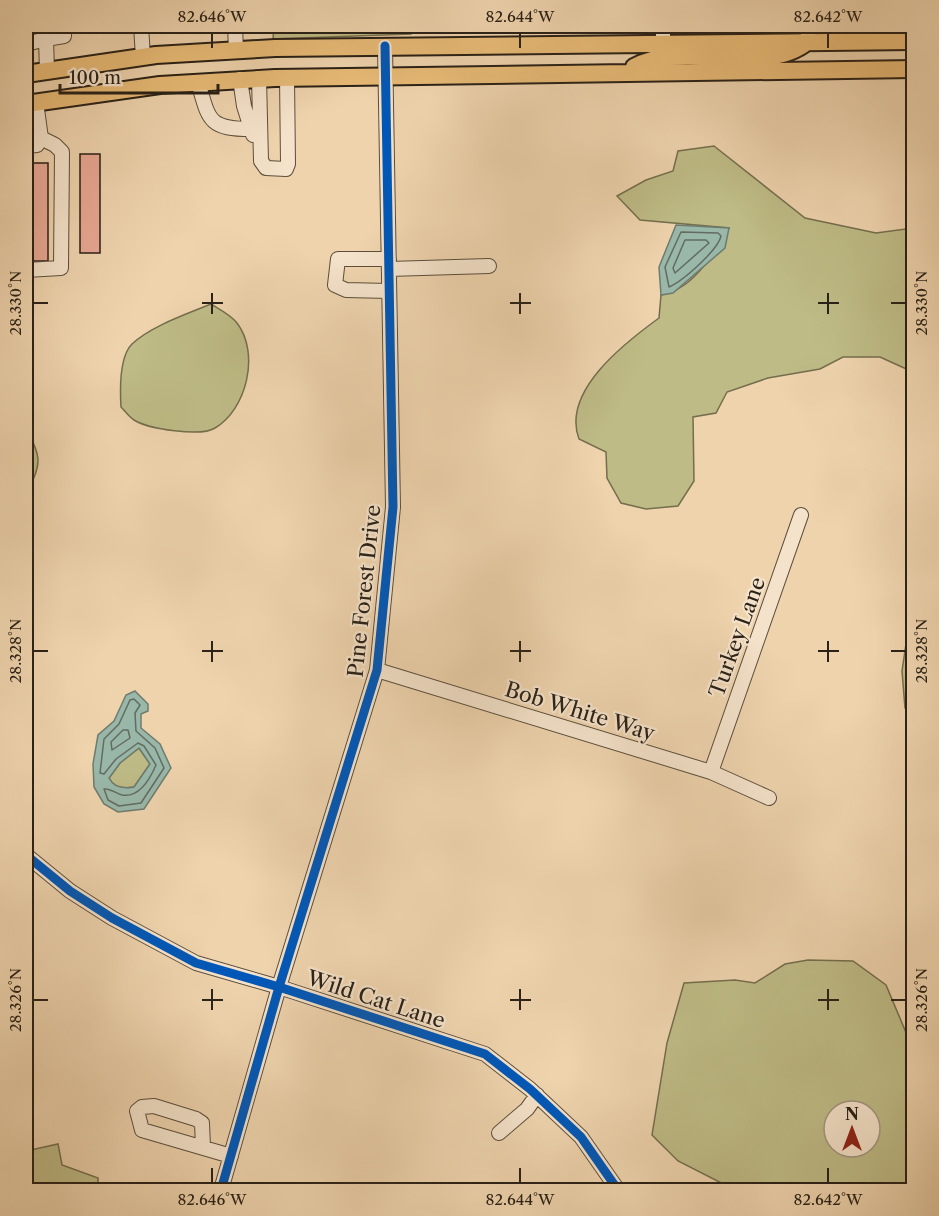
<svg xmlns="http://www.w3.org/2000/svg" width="939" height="1216" font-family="'Libre Caslon Text',serif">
	<rect width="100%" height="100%" fill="#eed3ad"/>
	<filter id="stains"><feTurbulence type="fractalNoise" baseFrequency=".00333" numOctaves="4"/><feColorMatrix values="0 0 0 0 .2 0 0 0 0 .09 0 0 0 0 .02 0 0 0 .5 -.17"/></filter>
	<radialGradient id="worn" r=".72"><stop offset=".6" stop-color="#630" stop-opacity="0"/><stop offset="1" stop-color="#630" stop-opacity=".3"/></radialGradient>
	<path fill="#bebb86" stroke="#746e4e" stroke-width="1.5" fill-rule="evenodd" d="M 274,26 L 410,26 L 411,34 L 273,39 Z
		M 714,146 L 805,218 L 876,233 L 913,228 L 913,372 L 880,357 L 843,357 L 820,369 L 768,378 L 727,392 L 716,413 L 693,417 L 694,481 L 678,506 L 646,509 L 621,503 L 607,478 L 606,452 L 579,439 C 561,391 626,342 659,318 L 661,295 C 694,289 712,255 729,228 L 640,220 L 617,196 L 646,180 L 673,171 L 678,151 Z
		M 211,304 C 219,309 231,315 237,323 C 260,353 247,409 215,428 C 201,437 148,429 134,420 C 129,417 125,411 121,407 C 120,390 119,357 132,344 C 151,326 187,314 211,304 Z
		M 26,429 C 43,458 41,465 26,494 Z
		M 913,641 L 914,641 L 913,712 L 905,708 L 902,671 L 906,644 Z
		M 139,748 L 150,764 L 134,787 C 124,789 114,788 109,778 L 120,763 Z
		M 808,960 L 853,961 L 886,985 L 910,1042 L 913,1061 L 913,1190 L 735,1190 L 678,1161 L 652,1135 L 667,1043 L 684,983 L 735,980 L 755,983 L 785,964 ZM 834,1111 L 870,1111 L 870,1147 L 834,1147 Z
		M 58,1144 L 62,1165 L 98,1178 L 98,1190 L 26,1190 L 26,1151 Z"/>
	<path fill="#99b8aa" stroke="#6d7c6f" stroke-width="1.5" fill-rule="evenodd" d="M 676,225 L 729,228 L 725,248 L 673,293 L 661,295 L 659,267 Z
		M 135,691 L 148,704 L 148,711 L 141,714 L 141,728 L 160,744 L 171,768 L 144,809 L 118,812 L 104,804 L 94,787 L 93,764 L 98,735 L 114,721 L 126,695 ZM 139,748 L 150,764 L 134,787 C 124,789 114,788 109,778 L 120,763 Z"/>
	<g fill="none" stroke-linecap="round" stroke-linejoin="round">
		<path stroke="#626c60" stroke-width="1.5" d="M 681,232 L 718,233 L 721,236 C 718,250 683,281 669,287 L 665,267 Z
			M 685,240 L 706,240 L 709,243 L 675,273 L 673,268 Z
			M 134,699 L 140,705 L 135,713 L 136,731 L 155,748 L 164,768 L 141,803 L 119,806 L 108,800 L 104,789 C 110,788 115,793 122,795 C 139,798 150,779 156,765 L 144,746 L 138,743 L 116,759 L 104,774 L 100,773 L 104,739 L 119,724 L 130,700 Z
			M 123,730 L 128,730 L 130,738 L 112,750 L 111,742 Z"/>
	</g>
	<path fill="#e7a792" stroke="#2a2117" stroke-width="1.5" d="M 80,154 L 100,154 L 100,253 L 80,253 Z
		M 27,163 L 48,163 L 48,261 L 27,261 Z"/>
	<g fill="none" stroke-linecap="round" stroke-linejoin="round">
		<g stroke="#5b4e3c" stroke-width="16">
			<path id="minor" d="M 141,26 L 143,57
				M 235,26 L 236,50
				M 901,26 L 902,41
				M 808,41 L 808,26
				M 663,43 L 663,26
				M 26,44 L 46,39
				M 47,71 L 46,39 L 64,36 L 64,26
				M 259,78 L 261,161 L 266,168 L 286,169 L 288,164 L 287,77
				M 240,79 L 244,106 L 253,135
				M 198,82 C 209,120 208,129 251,129
				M 26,146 L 37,145 L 41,138 L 36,102
				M 389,259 L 338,259 L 335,285 L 346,290 L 389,291
				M 389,269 L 489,266
				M 26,270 L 61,268 L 62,152 L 55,145 L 41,138
				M 377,670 L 711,772 L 769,798
				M 711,772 L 801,515
				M 26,855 L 70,891 L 112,918 L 196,963 L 279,987 L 485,1054 L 530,1089 L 581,1137 L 618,1190
				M 499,1133 L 527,1109 L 537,1095
				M 203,1147 L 202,1123 L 196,1119 L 154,1106 L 142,1107 L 137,1111 L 142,1130 L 231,1156
				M 221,1190 L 279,987 L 377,670 L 393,507 L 385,46"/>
		</g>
		<g stroke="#2a2117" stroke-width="20">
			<path id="major" d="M 634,67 C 682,39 764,77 807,42
				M 26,74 L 156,55 L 275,48 L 914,41
				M 26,104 L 160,85 L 275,78 L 914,69"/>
		</g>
		<use href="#minor" stroke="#f4e2ca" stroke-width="14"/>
		<use href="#major" stroke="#e7ba76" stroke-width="16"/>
		<g stroke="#f4e2ca" stroke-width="13">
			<path id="cycleway" d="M 26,855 L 70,891 L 112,918 L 196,963 L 279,987 L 485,1054 L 530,1089 L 581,1137 L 618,1190
				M 221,1190 L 279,987 L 377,670 L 393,507 L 385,46"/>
		</g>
		<use href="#cycleway" stroke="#0057b8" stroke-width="9"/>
	</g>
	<path fill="none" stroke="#2a2117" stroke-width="2" d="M 212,33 L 212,48M 520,33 L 520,48M 828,33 L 828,48M 212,293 L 212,314M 520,293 L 520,314M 828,293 L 828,314M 33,303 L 48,303M 202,303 L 223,303M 510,303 L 531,303M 818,303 L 839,303M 891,303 L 906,303M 212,641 L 212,662M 520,641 L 520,662M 828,641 L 828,662M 33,651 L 48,651M 202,651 L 223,651M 510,651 L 531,651M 818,651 L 839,651M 891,651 L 906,651M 212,989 L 212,1010M 520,989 L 520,1010M 828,989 L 828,1010M 33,1000 L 48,1000M 202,1000 L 223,1000M 510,1000 L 531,1000M 818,1000 L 839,1000M 891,1000 L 906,1000M 212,1168 L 212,1183M 520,1168 L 520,1183M 828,1168 L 828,1183"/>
	<g text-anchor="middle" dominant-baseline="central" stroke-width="4.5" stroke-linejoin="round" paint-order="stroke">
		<g font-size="21" fill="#2a2117" stroke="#f4e2ca">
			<text transform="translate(364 591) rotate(-84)">Pine Forest Drive</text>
			<text transform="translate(737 637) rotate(-70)">Turkey Lane</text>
			<text transform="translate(580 711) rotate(17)">Bob White Way</text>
			<text transform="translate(376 999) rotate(18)">Wild Cat Lane</text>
		</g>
	</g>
	<rect width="939" height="1216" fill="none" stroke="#eed3ad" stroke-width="66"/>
	<g transform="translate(852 1129)"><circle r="28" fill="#f4e2ca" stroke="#a39582" stroke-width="1.5"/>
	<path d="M0-4.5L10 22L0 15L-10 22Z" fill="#8f2418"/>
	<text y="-9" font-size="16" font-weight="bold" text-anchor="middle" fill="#2a2117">N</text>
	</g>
	<path d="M60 84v9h158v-9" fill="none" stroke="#2a2117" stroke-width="3"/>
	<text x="69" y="84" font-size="18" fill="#2a2117" stroke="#f4e2ca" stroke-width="4.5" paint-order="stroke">100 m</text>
	<rect x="33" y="33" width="873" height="1150" fill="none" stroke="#2a2117" stroke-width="2"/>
	<g font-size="15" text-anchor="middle" fill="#2a2117">
		<text x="212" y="22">82.646°W</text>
		<text x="520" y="22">82.644°W</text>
		<text x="828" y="22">82.642°W</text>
		<text transform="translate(16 303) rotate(-90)" y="5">28.330°N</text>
		<text transform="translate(922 303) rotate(-90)" y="5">28.330°N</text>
		<text transform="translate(16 651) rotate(-90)" y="5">28.328°N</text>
		<text transform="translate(922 651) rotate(-90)" y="5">28.328°N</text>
		<text transform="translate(16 1000) rotate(-90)" y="5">28.326°N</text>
		<text transform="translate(922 1000) rotate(-90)" y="5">28.326°N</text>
		<text x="212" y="1205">82.646°W</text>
		<text x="520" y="1205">82.644°W</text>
		<text x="828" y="1205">82.642°W</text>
	</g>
	<rect width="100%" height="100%" filter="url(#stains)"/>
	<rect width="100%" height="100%" fill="url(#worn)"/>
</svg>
